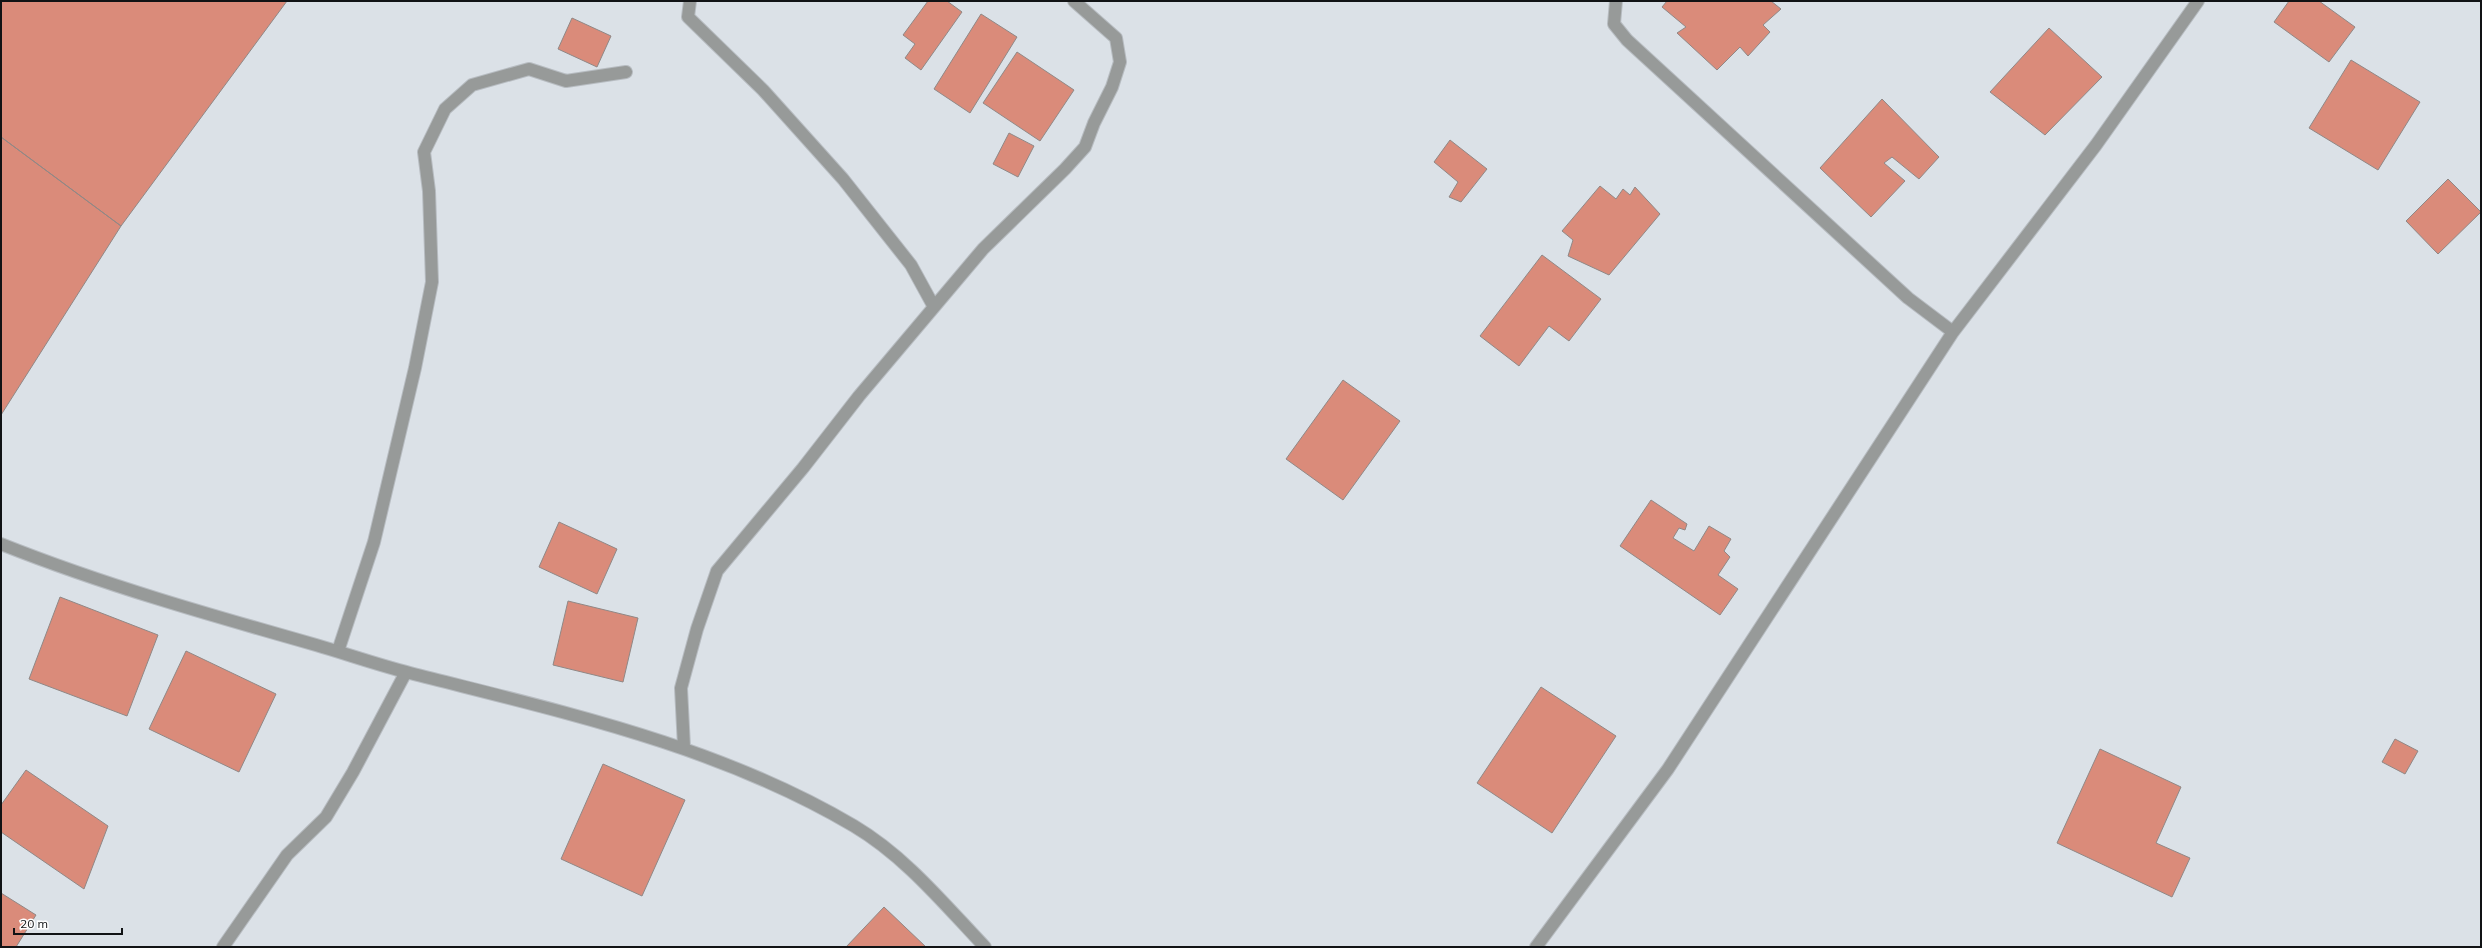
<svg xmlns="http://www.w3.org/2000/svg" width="2482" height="948" font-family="Mulish,sans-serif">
	<rect width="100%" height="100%" fill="#dbe1e7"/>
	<path fill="#da8b7a" stroke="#908886" d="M 1,1 L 287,1 L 121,226 L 1,137 Z
		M 928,1 L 947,1 L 962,12 L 921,70 L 905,58 L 915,44 L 903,35 Z
		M 1667,1 L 1771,1 L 1781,9 L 1763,25 L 1770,32 L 1748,56 L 1740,47 L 1717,70 L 1677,33 L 1686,27 L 1662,7 Z
		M 2289,1 L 2319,1 L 2355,27 L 2329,62 L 2274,22 Z
		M 981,14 L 1017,37 L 970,113 L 934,89 Z
		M 572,18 L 611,36 L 597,67 L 558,49 Z
		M 2049,28 L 2102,77 L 2045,135 L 1990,92 Z
		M 1017,52 L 1074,90 L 1040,141 L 983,103 Z
		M 2351,60 L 2420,102 L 2378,170 L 2309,128 Z
		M 1882,99 L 1939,157 L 1919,179 L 1892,157 L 1884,163 L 1905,181 L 1871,217 L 1820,168 Z
		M 1009,133 L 1034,146 L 1018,177 L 993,164 Z
		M 1,137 L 121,226 L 1,415 Z
		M 1450,140 L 1487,169 L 1461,202 L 1449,197 L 1458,182 L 1434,162 Z
		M 2448,179 L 2481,212 L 2438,254 L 2406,221 Z
		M 1600,186 L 1616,199 L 1623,189 L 1630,195 L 1635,187 L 1660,214 L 1609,275 L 1568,256 L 1573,240 L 1562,231 Z
		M 1542,255 L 1601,299 L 1569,341 L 1549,326 L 1519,366 L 1480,336 Z
		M 1343,380 L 1400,421 L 1343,500 L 1286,459 Z
		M 1651,500 L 1687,524 L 1685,530 L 1679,528 L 1673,538 L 1694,551 L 1709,526 L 1731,539 L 1724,551 L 1730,557 L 1718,575 L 1738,589 L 1720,615 L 1620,546 Z
		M 559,522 L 617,549 L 597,594 L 539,567 Z
		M 60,597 L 158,635 L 127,716 L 29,679 Z
		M 568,601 L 638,618 L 623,682 L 553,665 Z
		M 186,651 L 276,694 L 239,772 L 149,729 Z
		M 1541,687 L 1616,736 L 1552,833 L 1477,783 Z
		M 2395,739 L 2418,751 L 2405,774 L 2382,762 Z
		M 2100,749 L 2181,787 L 2156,843 L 2190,858 L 2172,897 L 2057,843 Z
		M 603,764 L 685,800 L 642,896 L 561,859 Z
		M 26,770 L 108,826 L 84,889 L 1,832 L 1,805 Z
		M 1,893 L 36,915 L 16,947 L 1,947 Z
		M 884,907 L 926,947 L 846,947 Z"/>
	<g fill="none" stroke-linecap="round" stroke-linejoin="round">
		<g stroke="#b7bcc1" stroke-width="14">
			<path id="lane" d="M 338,651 L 374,542 L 415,368 L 432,282 L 429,191 L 424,152 L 445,109 L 472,85 L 529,69 L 566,81 L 626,72"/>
		</g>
		<g stroke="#b7bcc1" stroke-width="14">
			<path id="street" d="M 690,1 L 688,17 L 763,90 L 843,179 L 911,265 L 934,307
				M 1616,1 L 1614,24 L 1627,40 L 1908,298 L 1953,332
				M 1,544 C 104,585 210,615 316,645 C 347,654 378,665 410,673 C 562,712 717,745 854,826 C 906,857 944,904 985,947
				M 684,747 L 681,688 L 697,629 L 717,571 L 803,468 L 859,396 L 983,249 L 1065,169 L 1085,147 L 1094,123 L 1112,87 L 1120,62 L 1116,38 L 1074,1
				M 223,947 L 287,855 L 326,817 L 353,772 L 406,672
				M 1536,947 L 1668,769 L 1953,332 L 2096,145 L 2198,1"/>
		</g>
		<use href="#lane" stroke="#979a99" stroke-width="12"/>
		<use href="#street" stroke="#979a99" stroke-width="12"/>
	</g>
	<rect width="2482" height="948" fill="none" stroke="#111315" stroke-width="4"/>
	<path d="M14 928v6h108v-6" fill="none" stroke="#111315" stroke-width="2"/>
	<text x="20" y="928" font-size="12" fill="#111315" stroke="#ffffff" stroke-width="3" paint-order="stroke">20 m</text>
</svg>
